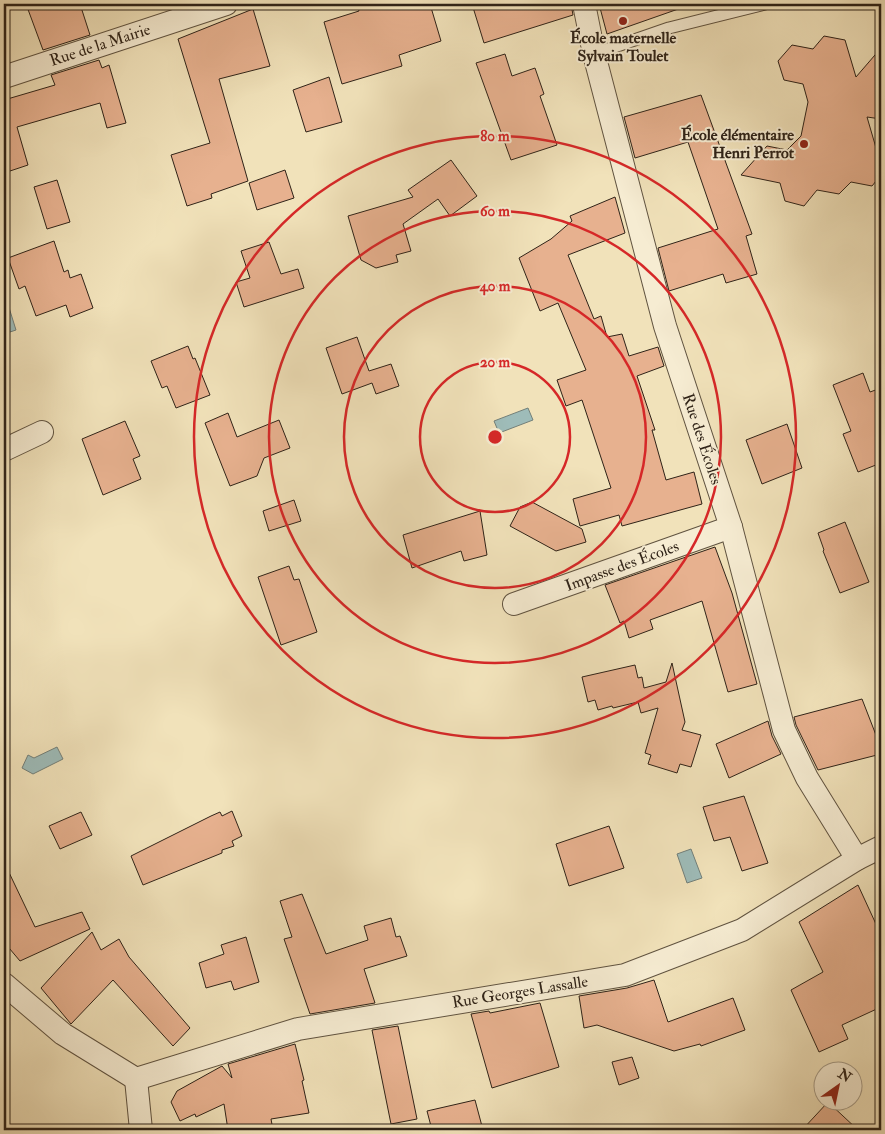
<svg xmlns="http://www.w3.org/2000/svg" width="885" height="1134" font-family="'IM FELL Double Pica',serif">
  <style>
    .water { fill: #9ebcb9; stroke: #727f79 }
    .building { fill: #e7b18f; stroke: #2f2318 }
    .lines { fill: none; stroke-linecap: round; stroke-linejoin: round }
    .lane-casing { stroke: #605340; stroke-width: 13 }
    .street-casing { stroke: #605340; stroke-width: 24 }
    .lane { stroke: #f6ecd2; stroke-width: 11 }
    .street { stroke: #f6ecd2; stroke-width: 22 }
    .ring { fill: none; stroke: #d62828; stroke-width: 2.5 }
    .poi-dot { fill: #8f2418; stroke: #f6ecd2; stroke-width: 2 }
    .labels { text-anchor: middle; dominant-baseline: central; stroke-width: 4; stroke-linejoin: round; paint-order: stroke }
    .poi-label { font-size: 16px; font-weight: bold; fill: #2f2318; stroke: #f6ecd2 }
    .street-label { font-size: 16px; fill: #2f2318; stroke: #f6ecd2 }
    .centre { fill: #d62828; stroke: #f6ecd2; stroke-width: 2.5 }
    .ring-label { font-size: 15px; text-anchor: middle; font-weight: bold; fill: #d62828; stroke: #f6ecd2; stroke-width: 4; stroke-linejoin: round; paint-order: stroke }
  </style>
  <rect width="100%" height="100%" fill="#f1e2ba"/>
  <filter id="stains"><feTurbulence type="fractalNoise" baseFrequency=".004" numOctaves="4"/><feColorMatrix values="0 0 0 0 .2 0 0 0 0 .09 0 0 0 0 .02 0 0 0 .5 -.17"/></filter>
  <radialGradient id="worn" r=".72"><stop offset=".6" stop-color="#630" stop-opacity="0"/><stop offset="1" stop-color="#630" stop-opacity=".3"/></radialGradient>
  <g class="water">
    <path d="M4 298H6L16 330 4 334Z"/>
    <path d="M528 408 533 420 499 433 494 421Z"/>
    <path d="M57 747 63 759 33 774 22 768 28 755 34 758Z"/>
    <path d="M691 849 702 878 687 883 677 854Z"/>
  </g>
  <g class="building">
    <path d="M26 4H80L90 35 43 50Z"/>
    <path d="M357 4H430L441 41 399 55 402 66 342 84 324 22 359 11Z"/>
    <path d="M472 4H571L573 15 484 43Z"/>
    <path d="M599 4H683L684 7 607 34Z"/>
    <path d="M253 9 270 66 219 79 248 181 211 194 212 198 187 206 171 155 210 143 178 39Z"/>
    <path d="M824 36 845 40 856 77 881 48V119L867 117 881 165V175L872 186 851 182 839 194 817 190 804 206 785 201 780 183 741 175 767 146 787 150 801 136 808 102 803 84 784 80 778 61 792 45 813 49Z"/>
    <path d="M505 54 512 76 535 68 544 94 540 96 557 145 511 160 476 63Z"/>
    <path d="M99 60 102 68 109 65 126 123 107 128 100 103 17 127 28 165 4 173V100L55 85 51 75Z"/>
    <path d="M329 77 342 122 306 132 293 90Z"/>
    <path d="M701 95 752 234 746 236 757 274 726 283 723 274 669 291 658 248 718 229 688 142 635 158 624 117Z"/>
    <path d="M451 160 477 196 450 216 438 199 403 224 411 251 396 255 398 262 376 268 361 260 348 216 413 197 408 190Z"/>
    <path d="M285 170 294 198 257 210 249 183Z"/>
    <path d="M57 180 70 222 47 229 34 187Z"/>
    <path d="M615 197 625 233 568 255 594 319 601 316 607 337 622 334 629 356 658 347 664 366 637 376 655 430H652L666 480 694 472 702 504 622 526 619 515 580 526 573 499 611 488 582 400 566 406 557 380 586 370 558 303 540 311 519 258 551 239 572 221 570 216Z"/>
    <path d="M54 241 64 272 68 270 70 278 81 274 93 308 70 317 66 305 36 316 25 286 19 289 8 258Z"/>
    <path d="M269 242 281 274 298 269 304 288 244 307 236 282 250 278 241 251Z"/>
    <path d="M357 337 369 371 391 364 399 386 376 394 372 383 342 394 326 348Z"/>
    <path d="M188 346 193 359 195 358 210 395 176 408 167 386 162 388 151 361Z"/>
    <path d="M863 373 870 392 881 388V463L858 472 843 434 851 431 833 385Z"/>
    <path d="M228 413 237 437 279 420 290 448 264 458 257 476 230 486 205 423Z"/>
    <path d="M125 421 140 456 133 459 141 479 103 495 82 439Z"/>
    <path d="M787 424 802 468 762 484 746 440Z"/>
    <path d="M294 500 301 521 269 531 263 511Z"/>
    <path d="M532 502 582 529 586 542 556 551 510 526 520 507Z"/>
    <path d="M480 511 487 555 464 561 461 551 412 568 403 535Z"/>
    <path d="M845 522 869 582 840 593 823 551 824 550 818 533Z"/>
    <path d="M715 547 732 593 757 684 728 692 702 601 650 620 653 629 629 638 624 621 620 623 605 585Z"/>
    <path d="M289 566 294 580 299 579 317 632 281 645 258 577Z"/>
    <path d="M672 663 685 722 682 730 701 735 691 767 680 764 677 773 648 764 651 755 645 753 658 708 641 713 638 702 613 708 612 706 598 710 595 700 588 702 582 677 635 665 638 678 642 677 644 688 666 682Z"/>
    <path d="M862 699 881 748V754L818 770 796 725 794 717Z"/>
    <path d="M768 721 772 736 781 754 729 778 716 744Z"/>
    <path d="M744 796 768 863 742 871 730 837 714 841 703 807Z"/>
    <path d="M232 811 242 836 232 841 234 846 222 850V853L143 885 131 856 211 816 220 812 222 816Z"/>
    <path d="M81 812 92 835 60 849 49 826Z"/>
    <path d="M609 826 624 868 569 886 556 844Z"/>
    <path d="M4 862 35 927 82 912 90 929 20 961 4 942Z"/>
    <path d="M858 885 881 935V1007L842 1025 848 1039 819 1052 791 990 823 972 799 922Z"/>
    <path d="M302 894 326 954 368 940 364 926 391 918 396 937 400 936 407 956 364 969 375 1003 310 1014 284 939 292 937 280 901Z"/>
    <path d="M92 932 101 950 119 939 129 957 190 1028 173 1046 113 980 71 1024 41 988Z"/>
    <path d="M246 937 259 982 234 990 231 981 206 988 199 963 224 954 221 945Z"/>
    <path d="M654 980 668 1022 733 998 745 1030 701 1046 700 1044 674 1051 597 1025 584 1028 579 996 627 988Z"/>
    <path d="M540 1003 559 1067 492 1088 471 1014 489 1011 490 1013Z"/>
    <path d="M398 1026 417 1119 391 1124 372 1030Z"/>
    <path d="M295 1044 304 1080 302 1081 309 1113 271 1119 273 1130H228L224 1104 196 1117 195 1114 180 1121 171 1102 177 1091 222 1066 232 1078 228 1064Z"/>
    <path d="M632 1057 639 1078 619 1085 612 1062Z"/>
    <path d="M475 1100 483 1130H432L427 1111Z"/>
    <path d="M828 1102 858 1130H802Z"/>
  </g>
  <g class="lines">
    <defs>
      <path id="lane" d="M594 54 669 28 765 4"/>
      <g id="street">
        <path d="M584 4 594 54 665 326 731 527 784 730 807 778 857 859"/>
        <path d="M4 77 226 4"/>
        <path d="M4 450 42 432"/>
        <path d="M514 604 731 527"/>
        <path d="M4 984 63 1034 136 1079"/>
        <path d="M136 1079 298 1029 625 975 742 930 857 859 881 847"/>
        <path d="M136 1079 141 1130"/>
      </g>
    </defs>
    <use href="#lane" class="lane-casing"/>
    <use href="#street" class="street-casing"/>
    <use href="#lane" class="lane"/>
    <use href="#street" class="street"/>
  </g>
  <g class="ring">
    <circle cx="495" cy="437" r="75"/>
    <circle cx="495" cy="437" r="151"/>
    <circle cx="495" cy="437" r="226"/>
    <circle cx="495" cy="437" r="301"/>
  </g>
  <g class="poi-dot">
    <circle cx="623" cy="21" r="5"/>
    <circle cx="804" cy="144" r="5"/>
  </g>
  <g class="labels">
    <g class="poi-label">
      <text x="623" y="38">École maternelle<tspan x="623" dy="18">Sylvain Toulet</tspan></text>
      <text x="794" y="135" text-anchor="end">École élémentaire<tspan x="794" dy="18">Henri Perrot</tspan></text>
    </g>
    <g class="street-label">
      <text transform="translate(100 45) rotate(-18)">Rue de la Mairie</text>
      <text transform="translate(702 439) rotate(72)">Rue des Écoles</text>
      <text transform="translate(622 566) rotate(-20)">Impasse des Écoles</text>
      <text transform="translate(520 992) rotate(-9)">Rue Georges Lassalle</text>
    </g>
  </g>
  <circle cx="495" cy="437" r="8" class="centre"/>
  <g class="ring-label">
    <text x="495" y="141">80 m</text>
    <text x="495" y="216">60 m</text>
    <text x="495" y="291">40 m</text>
    <text x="495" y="367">20 m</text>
  </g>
  <rect width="885" height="1134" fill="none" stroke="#f1e2ba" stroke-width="20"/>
  <rect x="5" y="5" width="875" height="1124" fill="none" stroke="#2f2318" stroke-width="2.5"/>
  <rect x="10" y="10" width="865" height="1114" fill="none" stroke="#2f2318"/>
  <g transform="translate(838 1086) rotate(33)"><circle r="24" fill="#f6ecd2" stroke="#a69c88"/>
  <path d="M0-4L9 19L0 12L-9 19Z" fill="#8f2418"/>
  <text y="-8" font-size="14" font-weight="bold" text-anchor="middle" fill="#2f2318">N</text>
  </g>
  <rect width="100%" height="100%" filter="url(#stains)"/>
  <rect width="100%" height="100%" fill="url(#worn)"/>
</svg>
